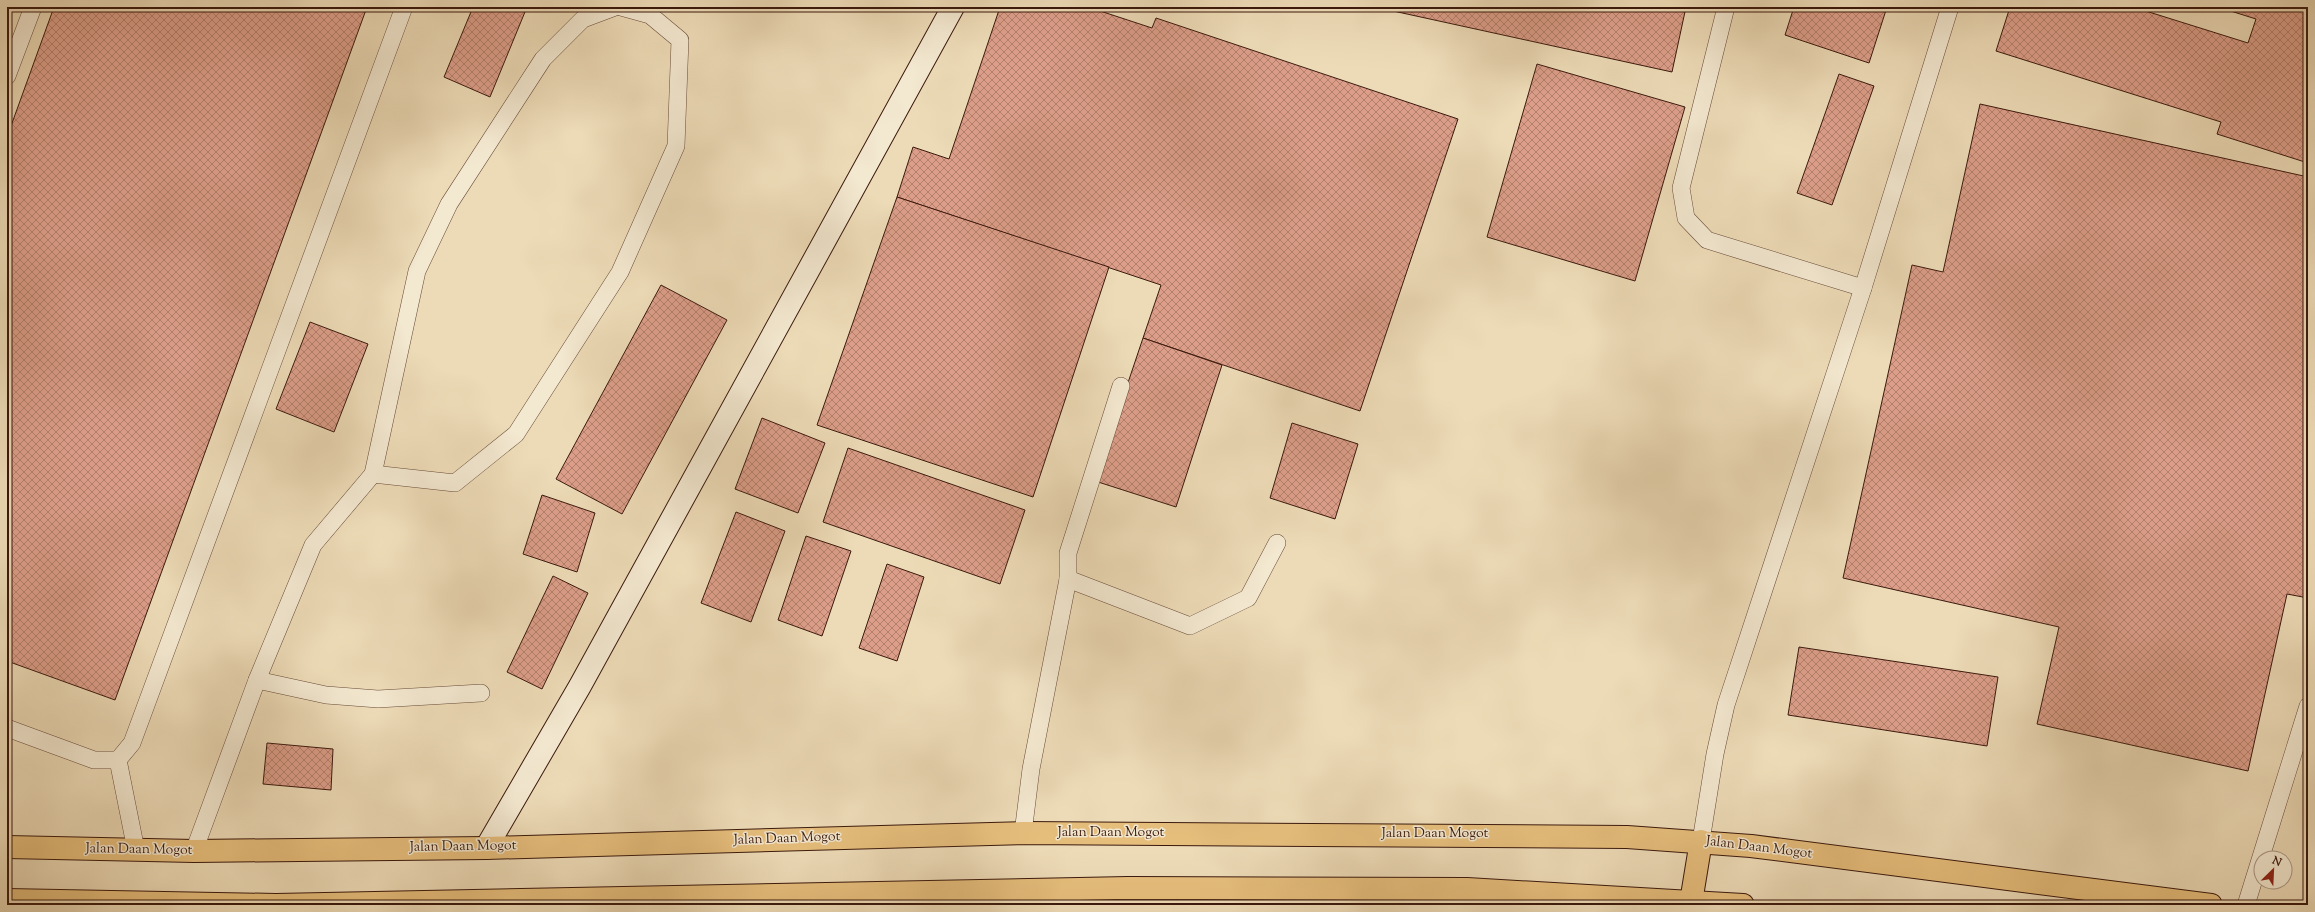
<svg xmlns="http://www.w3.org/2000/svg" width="2315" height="912" font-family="'Sorts Mill Goudy',serif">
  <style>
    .building { fill: url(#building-cross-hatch); stroke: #3b190d }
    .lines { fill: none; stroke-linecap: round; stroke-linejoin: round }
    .lane-casing { stroke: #684a38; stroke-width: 18 }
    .secondary-casing { stroke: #3b190d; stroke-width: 24 }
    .highway-casing { stroke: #3b190d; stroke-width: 24 }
    .lane { stroke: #f3e8d0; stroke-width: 17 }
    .secondary { stroke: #f3e8d0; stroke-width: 22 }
    .highway { stroke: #e6be7c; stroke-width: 22 }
    .labels { text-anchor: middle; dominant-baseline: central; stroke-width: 3; stroke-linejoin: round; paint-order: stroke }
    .street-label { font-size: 14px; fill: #3b190d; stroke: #f3e8d0 }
  </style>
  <defs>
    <pattern id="building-cross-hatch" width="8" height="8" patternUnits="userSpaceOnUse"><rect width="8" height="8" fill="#dc9e89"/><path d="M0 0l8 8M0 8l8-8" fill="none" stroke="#b4806e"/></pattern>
  </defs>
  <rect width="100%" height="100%" fill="#eddbb7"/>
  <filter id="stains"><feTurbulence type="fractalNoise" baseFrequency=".005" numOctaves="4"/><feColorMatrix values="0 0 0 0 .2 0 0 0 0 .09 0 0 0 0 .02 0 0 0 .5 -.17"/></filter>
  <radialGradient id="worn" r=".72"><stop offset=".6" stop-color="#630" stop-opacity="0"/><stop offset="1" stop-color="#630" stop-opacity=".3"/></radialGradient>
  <g class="building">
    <path d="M54 7H367L115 700 7 661V137Z"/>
    <path d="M473 7H527L490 97 444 77Z"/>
    <path d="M1000 7H1088L1152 28 1156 18 1458 119 1360 411 1143 338 1161 285 897 197 913 147 949 159Z"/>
    <path d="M1375 7H1686L1672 72Z"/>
    <path d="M1794 7H1887L1869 63 1785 35Z"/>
    <path d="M2010 7H2133L2248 43 2256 19 2218 7H2308V163L2217 134 2221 122 1996 51Z"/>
    <path d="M1537 64 1685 107 1635 281 1487 237Z"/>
    <path d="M1839 74 1874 86 1832 205 1797 193Z"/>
    <path d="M1980 104 2308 177V598L2287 594 2248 771 2037 724 2059 627 1843 578 1912 265 1943 272Z"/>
    <path d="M897 197 1109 267 1033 497 817 425Z"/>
    <path d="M661 285 727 320 622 514 556 479Z"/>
    <path d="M310 322 368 344 334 432 276 409Z"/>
    <path d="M1143 338 1222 365 1176 507 1095 481Z"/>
    <path d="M762 418 825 443 798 513 735 489Z"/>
    <path d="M1292 423 1358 444 1335 519 1270 498Z"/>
    <path d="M848 448 1025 510 1000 584 823 522Z"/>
    <path d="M542 495 595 513 577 572 523 554Z"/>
    <path d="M736 512 785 531 751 622 701 603Z"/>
    <path d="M806 536 851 551 822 636 778 620Z"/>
    <path d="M887 564 924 577 897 661 859 648Z"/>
    <path d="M553 576 588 593 542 689 507 672Z"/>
    <path d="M1799 647 1998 677 1987 746 1788 715Z"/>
    <path d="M267 743 333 749 331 790 263 784Z"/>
  </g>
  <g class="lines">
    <defs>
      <g id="lane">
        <path d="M1726 7 1681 188 1686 218 1707 240 1863 288"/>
        <path d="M7 76 33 7"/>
        <path d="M373 474 455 483 516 434 620 272 676 146 680 40 650 15 621 7"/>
        <path d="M1068 579 1190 626 1248 598 1277 543"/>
        <path d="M257 680 326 695 378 699 481 693"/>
        <path d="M7 728 94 760H118"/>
        <path d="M118 760 132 743 404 7"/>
        <path d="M118 760 136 850"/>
        <path d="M1023 833 1031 769 1068 579V553L1121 386"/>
        <path d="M1701 841 1715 754 1726 705 1863 288 1950 7"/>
        <path d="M194 851 257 680 313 545 373 474 417 271 449 204 543 59 583 19 615 7"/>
        <path d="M2246 905 2308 706"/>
      </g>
      <path id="secondary" d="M486 848 580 686 953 7"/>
      <g id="highway">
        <path d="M7 847 194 851 486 848 1023 833 1627 837 1751 846 2211 905"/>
        <path d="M7 900 276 905 1128 888 1467 889 1743 905"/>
        <path d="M1691 902 1701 841"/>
      </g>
    </defs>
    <use href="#lane" class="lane-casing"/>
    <use href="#secondary" class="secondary-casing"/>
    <use href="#highway" class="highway-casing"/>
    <use href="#lane" class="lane"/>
    <use href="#secondary" class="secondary"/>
    <use href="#highway" class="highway"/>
  </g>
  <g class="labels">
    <g class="street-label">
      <text x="1111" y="833">Jalan Daan Mogot</text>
      <text x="1435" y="834">Jalan Daan Mogot</text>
      <text transform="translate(787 839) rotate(-2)">Jalan Daan Mogot</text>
      <text transform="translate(463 847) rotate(-1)">Jalan Daan Mogot</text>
      <text transform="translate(1759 848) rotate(7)">Jalan Daan Mogot</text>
      <text transform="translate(139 850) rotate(1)">Jalan Daan Mogot</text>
    </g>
  </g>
  <rect width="2315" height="912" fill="none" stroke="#eddbb7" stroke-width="24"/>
  <rect x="8" y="8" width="2299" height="896" fill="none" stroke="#3b190d" stroke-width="2"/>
  <rect x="12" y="12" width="2291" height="888" fill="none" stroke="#3b190d"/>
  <g transform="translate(2273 870) rotate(24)"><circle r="19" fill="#f3e8d0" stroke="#a99582"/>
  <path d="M0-3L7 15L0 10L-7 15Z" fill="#8f2418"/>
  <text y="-6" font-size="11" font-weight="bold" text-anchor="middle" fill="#3b190d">N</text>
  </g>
  <rect width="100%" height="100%" filter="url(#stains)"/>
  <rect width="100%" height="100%" fill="url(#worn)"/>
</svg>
